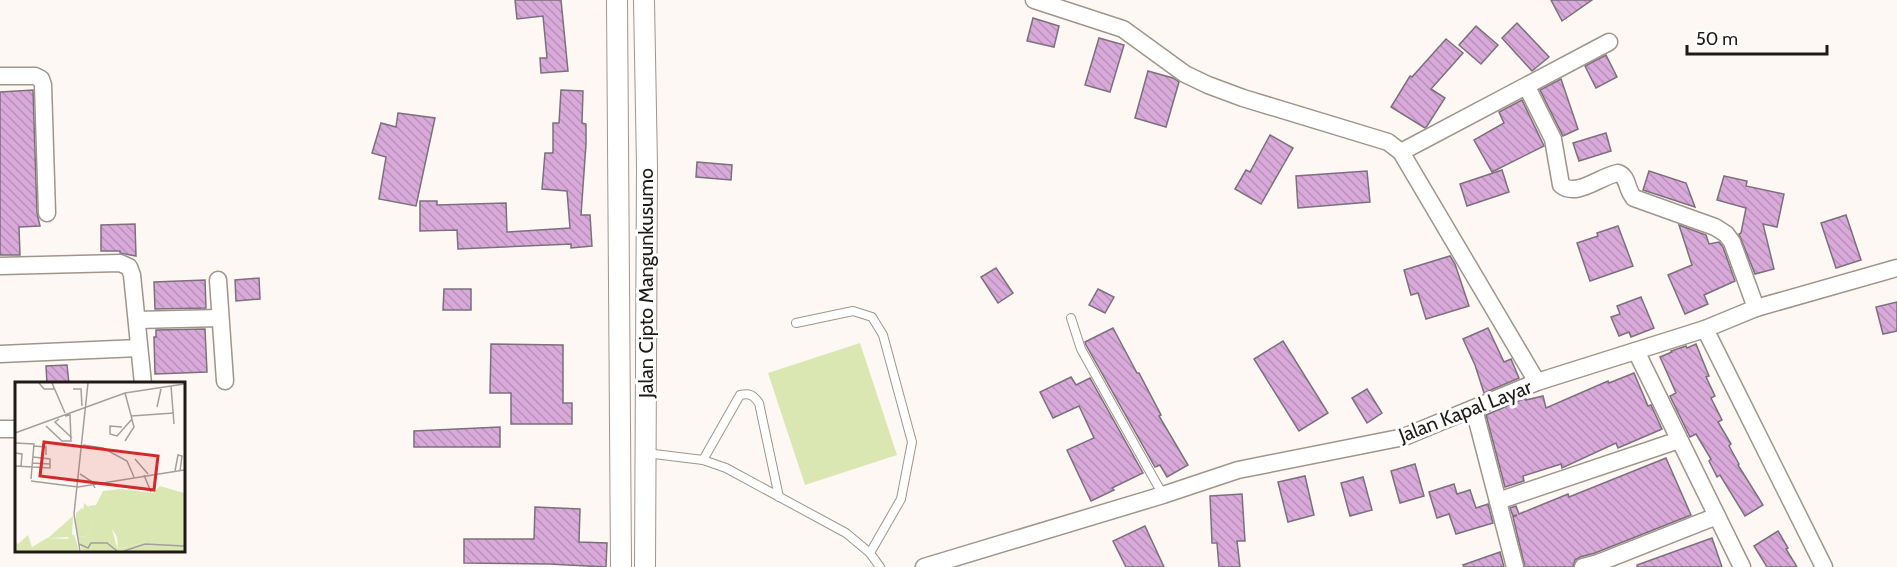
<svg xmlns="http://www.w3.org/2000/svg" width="1897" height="567" font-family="Cabin,sans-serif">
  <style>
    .pitch { fill: #dbe7b3 }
    .building { fill: url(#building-back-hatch); stroke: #7b707b; stroke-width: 1.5 }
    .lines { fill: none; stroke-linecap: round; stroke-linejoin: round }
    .service-casing { stroke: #a0958a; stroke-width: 10 }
    .minor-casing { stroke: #a0958a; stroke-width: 19 }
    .tertiary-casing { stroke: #a0958a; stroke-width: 22 }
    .service { stroke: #fff; stroke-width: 8 }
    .minor { stroke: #fff; stroke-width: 16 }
    .tertiary { stroke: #fff; stroke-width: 20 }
    .labels { text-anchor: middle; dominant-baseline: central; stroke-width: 6; stroke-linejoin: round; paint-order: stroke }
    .street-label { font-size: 20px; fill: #1f1a16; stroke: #fff }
    .inset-road { fill: none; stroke: #a49f9b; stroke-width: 1.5 }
    .view { fill: #d62828; fill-opacity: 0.15; stroke: #d62828; stroke-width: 3 }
    .inset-edge { fill: none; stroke: #1f1a16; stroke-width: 3 }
  </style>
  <defs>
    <pattern id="building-back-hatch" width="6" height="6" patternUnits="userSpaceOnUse" patternTransform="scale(1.5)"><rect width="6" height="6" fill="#d9a9da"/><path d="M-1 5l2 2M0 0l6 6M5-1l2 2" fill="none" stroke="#ba91ba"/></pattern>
  </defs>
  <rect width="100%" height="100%" fill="#fdf8f4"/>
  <path class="pitch" d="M860 343 897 455 805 485 768 373Z"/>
  <g class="building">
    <path d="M515 0H561L568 71 541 73 540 58H547L543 16 517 19Z"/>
    <path d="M1551 0H1592L1562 21Z"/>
    <path d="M1033 18 1059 26 1054 47 1027 41Z"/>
    <path d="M1517 23 1549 57 1532 71 1502 38Z"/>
    <path d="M1476 26 1498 45 1481 64 1459 45Z"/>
    <path d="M1099 38 1124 45 1110 92 1085 85Z"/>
    <path d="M1446 39 1463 53 1431 89 1445 98 1427 126 1425 128 1391 107 1410 76 1412 77Z"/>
    <path d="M1606 55 1617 77 1596 88 1585 66Z"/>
    <path d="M1148 71 1173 78 1179 82 1166 127 1135 118Z"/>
    <path d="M1561 79 1578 129 1563 136 1540 90Z"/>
    <path d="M33 90 37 213 40 226 19 227 20 255H0V92Z"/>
    <path d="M561 90 583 91 582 123 586 124V144L581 215H590L592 246 571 248V244L458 249 457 230 420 231V201H437V205L506 203 507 232 570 228 567 191 542 189 545 153H553V123H559Z"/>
    <path d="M1522 100 1544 146 1492 172 1474 140 1504 123 1499 112Z"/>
    <path d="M398 113 435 118 416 206 379 199 386 157 372 153 381 123 396 127Z"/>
    <path d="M1606 133 1611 151 1579 161 1573 143Z"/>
    <path d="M1270 135 1293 148 1261 204 1235 189 1246 170 1250 172Z"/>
    <path d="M697 162 732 165 731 180 696 177Z"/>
    <path d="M1502 170 1509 192 1467 206 1460 184Z"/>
    <path d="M1367 171 1370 202 1298 208 1296 176Z"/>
    <path d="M1649 171 1686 183 1695 207 1643 190Z"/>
    <path d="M1724 176 1747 181 1746 186 1784 194 1777 227 1763 224 1774 269 1755 274 1739 234 1741 233 1746 208 1717 200Z"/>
    <path d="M1846 215 1861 260 1836 268 1821 223Z"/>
    <path d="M135 224 136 256 120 253V251H101V225Z"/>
    <path d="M1679 225 1706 235 1709 244 1719 242 1723 247 1735 281 1704 295 1708 304 1685 314 1668 275 1692 265Z"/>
    <path d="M1618 226 1633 266 1590 281 1577 243 1598 236 1597 233Z"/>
    <path d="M1450 256 1455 264 1469 306 1426 319 1418 293 1411 295 1404 270Z"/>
    <path d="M996 268 1013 293 998 303 981 277Z"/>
    <path d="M259 278 260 299 236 301 235 280Z"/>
    <path d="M205 280 206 308 155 309 154 282Z"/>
    <path d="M444 289H471V310H443Z"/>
    <path d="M1098 289 1114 297 1105 313 1089 305Z"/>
    <path d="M1641 297 1654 328 1631 337 1629 332 1619 336 1611 317 1620 314 1617 306Z"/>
    <path d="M1897 302V331L1883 334 1876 307Z"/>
    <path d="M1113 328 1137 373H1139L1161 415 1159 416 1188 465 1167 477 1160 465 1155 467 1086 345 1085 342Z"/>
    <path d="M1488 328 1504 362 1511 359 1519 378 1484 393 1475 365 1463 339Z"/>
    <path d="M205 329 207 372 155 374 154 337H156V330Z"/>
    <path d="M1283 341 1328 413 1299 431 1254 359Z"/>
    <path d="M491 344 563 345V403H572V424H511V393H490Z"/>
    <path d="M1696 344 1709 376 1706 377 1715 396 1711 398 1722 420 1718 422 1731 444 1729 446 1739 464 1738 465 1763 505 1745 516 1720 475 1717 477 1709 461 1711 459 1696 434 1690 437 1670 396 1676 393 1660 357 1672 352 1671 351 1686 346 1687 348Z"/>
    <path d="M67 365 69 384H47L46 366Z"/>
    <path d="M1634 373 1648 406 1651 405 1662 429 1618 448 1616 443 1562 468 1561 464 1523 476 1524 481 1505 487 1486 415 1526 398V400L1543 396 1546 408 1608 381 1609 383Z"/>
    <path d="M1071 377 1076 385 1090 378 1143 473 1112 488 1114 490 1091 501 1067 450 1094 438 1079 406 1053 418 1040 392Z"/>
    <path d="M1367 389 1382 413 1367 423 1352 398Z"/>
    <path d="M500 427V447H414V431Z"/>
    <path d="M1666 458 1691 515 1595 553 1580 557 1575 560 1573 567H1525L1513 517 1517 515 1513 516 1510 508 1516 506 1519 514 1568 494 1569 497Z"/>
    <path d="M1415 464 1424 496 1400 503 1391 471Z"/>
    <path d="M1305 476 1314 515 1288 522 1278 482Z"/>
    <path d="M1363 477 1372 510 1350 516 1341 483Z"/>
    <path d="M1454 484 1457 494 1470 490 1476 508 1488 504 1493 523 1456 534 1449 514 1437 518 1429 492Z"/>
    <path d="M1242 494 1245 541H1237L1240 567H1219L1217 543H1212L1210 496Z"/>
    <path d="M535 507 580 509 579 542 607 543 606 567 549 564 464 563V539H534Z"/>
    <path d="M1145 526 1164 567H1126L1113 541Z"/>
    <path d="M1778 531 1788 548 1786 549 1797 567H1767L1754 546Z"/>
    <path d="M1712 538 1722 567H1637V565Z"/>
    <path d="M1500 552 1504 567H1464L1463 565Z"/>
  </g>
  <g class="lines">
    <defs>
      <g id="service">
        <path d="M1071 318 1081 349 1163 495"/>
        <path d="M796 323 853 311 872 317 883 335 912 442 901 499 870 553"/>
        <path d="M646 453 703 460 726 468 846 533 870 553 880 567"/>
        <path d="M703 460 740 395C750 393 753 395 759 403L779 497"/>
      </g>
      <g id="minor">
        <path d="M1034 0 1123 29 1185 74 1208 85 1243 98 1388 142 1401 152 1537 382"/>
        <path d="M0 76H35L41 79 43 85 47 213"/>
        <path d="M1527 87 1553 139 1561 185C1577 198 1600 176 1618 173 1629 177 1626 190 1634 198L1715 227 1726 234 1732 242 1756 308"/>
        <path d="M1401 152 1609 42"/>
        <path d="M0 266 120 263 129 267 132 275 143 384"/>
        <path d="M218 280 225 381"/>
        <path d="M137 320 220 318"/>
        <path d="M1705 329 1824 567"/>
        <path d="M1636 351 1742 567"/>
        <path d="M0 354 139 348"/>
        <path d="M1474 409 1515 567"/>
        <path d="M0 429H16"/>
        <path d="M1498 501 1679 440"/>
        <path d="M924 567 1163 495 1238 470 1404 437 1537 382 1705 329 1756 308 1897 268"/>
        <path d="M1583 567 1598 563 1717 516"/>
      </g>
      <g id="tertiary">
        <path d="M617 0 621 567"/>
        <path d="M644 0 647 166 645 567"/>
      </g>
    </defs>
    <use href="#service" class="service-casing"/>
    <use href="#minor" class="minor-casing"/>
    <use href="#tertiary" class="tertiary-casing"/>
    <use href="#service" class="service"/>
    <use href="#minor" class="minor"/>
    <use href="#tertiary" class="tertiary"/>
  </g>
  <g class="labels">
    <g class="street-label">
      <text transform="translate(646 283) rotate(-90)">Jalan Cipto Mangunkusumo</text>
      <text transform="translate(1465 411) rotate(-21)">Jalan Kapal Layar</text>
    </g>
  </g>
  <g transform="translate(15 382)">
    <rect width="170" height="170" fill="#fdf8f4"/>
    <path d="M67 126 79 142 70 155 63 154 61 141V131ZM58 134 57 155 33 156ZM92 160 101 162 103 167 131 160 160 161 169 163V169H75L77 162Z" fill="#dbe7b3"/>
    <path d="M69 121 97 147 101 162H77L75 169H67L63 154 70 155 79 142 68 129ZM59 152 64 169H0V159L3 162 13 153 17 165 32 156 52 157Z" fill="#dbe7b3"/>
    <path d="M145 104 169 111V163L131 160 103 167 102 155 97 147 84 143V136L73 124 81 123 88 109 105 107 138 111Z" fill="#dbe7b3"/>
    <path class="inset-road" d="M24 1 29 7H40M37 1 50 31M156 4 159 42M58 7H66L67 24M142 25 146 7M116 34 159 31M44 37 40 40 57 56M31 44 47 59H56L55 33 50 34M107 45 95 44V52L102 54 117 37 110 11M0 51 110 11 169 2M110 59 119 45 117 38M0 61 19 62 16 97M68 63 88 66 112 79 119 95M19 64 31 65V73M0 71 7 72 6 84M120 77 133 92M17 81 35 82M0 84 35 86V77L18 75M160 89 163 73 167 74 165 89M65 92 76 99 80 106M129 93 136 110M16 99 63 105 169 88M64 162 73 166 76 161H92L102 169M65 169 59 132 73 1M109 169 130 162 169 164"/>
    <path class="view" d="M29 60 143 74 139 108 25 94Z"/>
    <rect width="170" height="170" class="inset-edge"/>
  </g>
  <path d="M1687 45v9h140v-9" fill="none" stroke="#1f1a16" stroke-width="3"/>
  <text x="1696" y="45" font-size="18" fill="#1f1a16" stroke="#ffffff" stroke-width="4.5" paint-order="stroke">50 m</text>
</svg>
